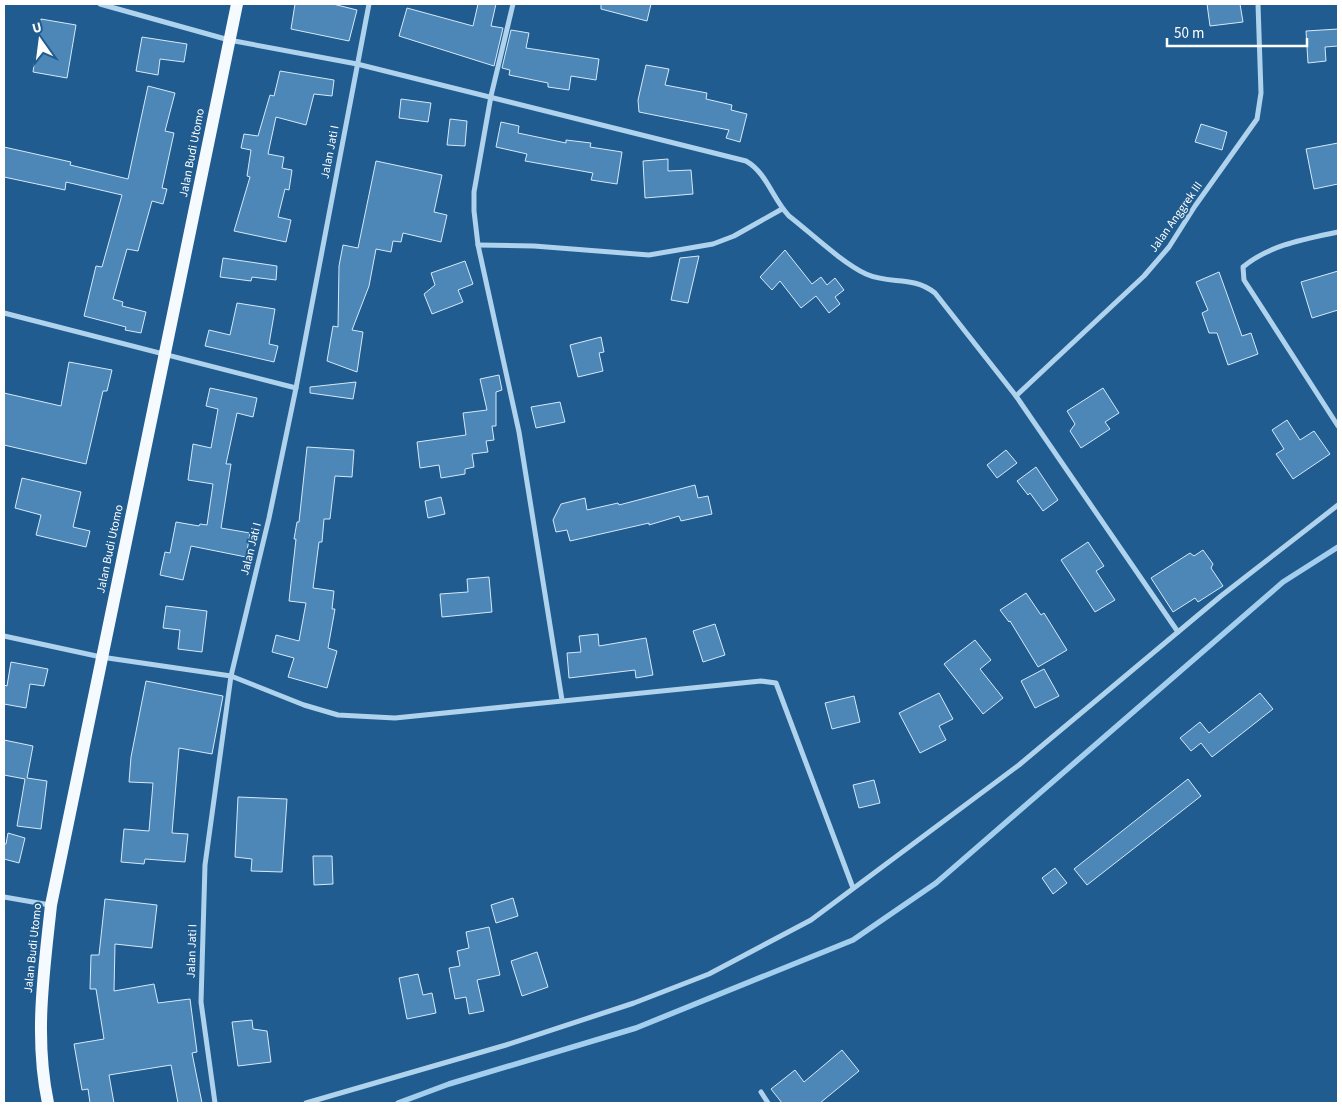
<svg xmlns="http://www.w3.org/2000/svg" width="1342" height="1107" font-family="'Source Sans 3',sans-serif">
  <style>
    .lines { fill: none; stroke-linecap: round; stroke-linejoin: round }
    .stream { stroke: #a3ceee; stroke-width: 5.5 }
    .building { fill: #4c87b8; stroke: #d5e9f9 }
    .street { stroke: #afd2ed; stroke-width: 5 }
    .primary { stroke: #f5faff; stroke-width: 12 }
    .labels { text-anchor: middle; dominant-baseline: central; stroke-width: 4; stroke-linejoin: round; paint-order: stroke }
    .street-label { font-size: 12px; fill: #fff; stroke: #205c8f }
  </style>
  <rect width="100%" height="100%" fill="#205c8f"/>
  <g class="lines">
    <path class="stream" d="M398 1103 449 1084 636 1028 853 940 936 883 1283 582 1338 547"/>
  </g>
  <g class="building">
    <path d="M295 4H333L357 10 349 41 291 29Z"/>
    <path d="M478 4H496L491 26 503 28 494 66 399 36 407 8 473 26Z"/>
    <path d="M601 4H651L647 21 601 9Z"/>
    <path d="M1207 4H1240L1243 22 1210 26Z"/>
    <path d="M41 19 76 25 67 78 33 72Z"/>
    <path d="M1338 29V46L1325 47 1326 61 1308 63 1306 31Z"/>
    <path d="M511 30 529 33 526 48 599 59 596 80 571 76 569 90 548 87V83L509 75 510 70 502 68Z"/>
    <path d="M142 37 187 44 184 62 160 59 158 75 136 71Z"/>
    <path d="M646 65 669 69 665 85 707 93 706 99 732 105 731 110 747 114 740 142 726 138 729 130 639 112 638 100Z"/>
    <path d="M280 71 334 80 332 96 314 94 306 125 276 117 268 154 284 157 282 168 292 170 289 190 285 189 278 217 291 220 286 242 234 231 250 177 247 176 251 150 241 148 244 134 258 136 270 95 274 96Z"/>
    <path d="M148 86 175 93 165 131 174 133 162 188 167 189 163 204 152 201 138 251 127 249 113 299 123 302 122 306 146 312 141 333 125 330 126 327 84 316 96 266 102 267 122 195 66 182 65 190 4 177V147L71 162 70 165 128 179Z"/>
    <path d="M401 99 431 103 428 122 399 118Z"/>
    <path d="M450 119 467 121 465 146 447 145Z"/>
    <path d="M501 122 519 126 518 133 566 143V140L591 143 590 147 622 152 617 184 591 180 593 173 525 161 527 154 496 147Z"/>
    <path d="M1201 124 1227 132 1222 150 1195 142Z"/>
    <path d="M1338 143V184L1314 189 1306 149Z"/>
    <path d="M668 159V171L691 170 693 194 645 198 643 161Z"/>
    <path d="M376 161 442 175 434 212 447 215 441 242 403 233 401 242 393 241 391 252 376 249 369 286 352 330 363 332 357 372 327 361 333 326 338 327 339 266 343 245 358 248Z"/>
    <path d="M785 250 812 284 821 277 827 285 835 278 844 290 835 297 840 304 829 313 816 296 801 308 780 281 772 290 760 277Z"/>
    <path d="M699 256 688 303 671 300 680 258Z"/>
    <path d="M223 258 277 266 276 280 252 277 251 281 220 277Z"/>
    <path d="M465 261 473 284 458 290 463 302 432 314 424 294 435 285 431 273Z"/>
    <path d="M1338 271V310L1312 318 1301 282Z"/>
    <path d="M1219 272 1242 336 1251 333 1258 354 1228 365 1217 333H1209L1202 313 1208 310 1196 282Z"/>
    <path d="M237 303 275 309 269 344 278 346 274 362 205 346 209 330 230 335Z"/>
    <path d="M601 337 604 352 599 353 603 371 578 377 570 345Z"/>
    <path d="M69 362 112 370 107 391H103L86 464 4 445V393L61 406Z"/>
    <path d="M499 375 502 390 496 392V426H492L494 440 486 441 488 452 472 454 474 467 465 469V474L441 478 439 465 420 468 417 442 466 435 463 413 487 410 480 379Z"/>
    <path d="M356 382 353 399 310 393V387Z"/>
    <path d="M210 388 257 398 253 417 237 413 226 464H231L221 528 250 533 246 557 191 546 183 580 160 575 165 552 170 553 176 522 199 526 200 524 207 525 213 484 188 480 193 444 211 448 218 409 206 406Z"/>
    <path d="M1103 388 1119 413 1105 422 1110 429 1081 448 1070 431 1075 424 1067 411Z"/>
    <path d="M560 402 565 422 536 428 531 407Z"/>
    <path d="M1287 420 1300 440 1314 431 1330 454 1293 479 1276 454 1284 449 1272 430Z"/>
    <path d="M307 447 354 450 352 477 335 476 330 519H324L322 542H319L313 588 334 591 332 609H335L328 648 337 651 327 688 288 677 294 658 272 652 276 635 299 641 306 603 289 601 296 539H294L297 522H299Z"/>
    <path d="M1006 450 1017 463 997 478 987 465Z"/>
    <path d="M1036 467 1058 500 1043 511 1030 493 1028 495 1017 481Z"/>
    <path d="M22 478 81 492 73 527 90 531 86 547 36 535 41 515 15 508Z"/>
    <path d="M695 485 698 498 708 496 712 514 681 521 679 516 649 525V523L570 541 567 530 556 532 553 520 561 504 585 498 587 510 618 503 619 505Z"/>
    <path d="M441 497 445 514 428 518 425 501Z"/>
    <path d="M1088 542 1104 566 1096 571 1115 600 1095 612 1061 560Z"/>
    <path d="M1203 550 1213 564 1211 568 1223 586 1198 602 1195 598 1173 612 1151 578 1190 553 1194 556Z"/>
    <path d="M489 577 492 612 442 617 440 594 468 592 467 579Z"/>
    <path d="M1026 593 1041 615 1044 613 1067 650 1038 667 1010 621 1009 622 1000 610Z"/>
    <path d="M166 606 207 611 202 652 178 649 180 630 163 628Z"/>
    <path d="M715 624 725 655 703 662 693 631Z"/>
    <path d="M598 634 599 646 646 638 653 675 636 678 635 670 569 678 567 653 581 652 579 636Z"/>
    <path d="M975 640 991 660 980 669 1003 698 983 714 944 664Z"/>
    <path d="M11 662 48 669 44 686 30 684 26 708 4 704V685L7 686Z"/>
    <path d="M1044 669 1059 696 1035 708 1021 681Z"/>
    <path d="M146 681 223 696 212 754 179 748 172 833 188 834 185 862 145 859 144 864 121 862 124 829 149 831 153 783 129 782 131 757Z"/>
    <path d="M939 693 953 719 939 726 946 740 920 753 899 713Z"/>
    <path d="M1260 693 1273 709 1212 757 1201 743 1191 751 1180 738 1200 722 1209 733Z"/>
    <path d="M854 696 860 722 832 729 825 703Z"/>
    <path d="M4 740 33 746 27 778 47 781 41 829 17 826 25 779 4 775Z"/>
    <path d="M1188 779 1201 796 1087 885 1074 869Z"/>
    <path d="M874 780 880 803 859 808 853 785Z"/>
    <path d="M238 797 287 799 282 872 251 871 252 859 235 857Z"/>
    <path d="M8 833 25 838 19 863 4 859V844H6Z"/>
    <path d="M313 856H332L333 884 314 885Z"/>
    <path d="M1055 868 1067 883 1053 894 1042 878Z"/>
    <path d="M513 898 518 916 496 923 491 905Z"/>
    <path d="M105 899 157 905 152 948 115 944 114 991 154 984 158 1003 190 999 197 1052 192 1053 202 1103H178L171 1065 109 1075 114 1103H90L88 1089 82 1090 74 1044 104 1039 96 989H90L91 955H99Z"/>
    <path d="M489 927 500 975 477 980 484 1011 469 1014 466 997 455 999 449 968 460 966 457 951 469 948 466 932Z"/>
    <path d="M537 952 548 987 522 996 511 961Z"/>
    <path d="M418 974 423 995 432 993 436 1013 407 1019 399 978Z"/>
    <path d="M252 1020 253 1029 267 1031 271 1062 238 1066 232 1022Z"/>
    <path d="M842 1050 859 1071 820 1103H782L771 1089 795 1070 804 1082Z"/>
  </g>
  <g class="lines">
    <g class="street">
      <path d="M100 4 229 40 357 64 746 161C767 173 772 198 789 216 811 233 841 262 866 274 890 285 912 275 935 293L1016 396 1178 632"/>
      <path d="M513 4 491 96 474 192V211L478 245 519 432 562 700"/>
      <path d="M1338 232C1305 239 1269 245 1243 267L1244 280 1338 426"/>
      <path d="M478 245 534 246 649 255 713 244 734 236 782 209"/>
      <path d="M4 313 296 388"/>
      <path d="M1016 396 1144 276 1169 247 1195 206 1257 119 1261 93 1258 4"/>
      <path d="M4 636 101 657 231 676 304 705 338 715 395 718 761 681 776 683 853 888"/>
      <path d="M4 897 50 905"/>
      <path d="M761 1092 768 1103"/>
      <path d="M215 1103 201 1002 205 865 231 676 269 518 296 388 369 4"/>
      <path d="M306 1103 506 1045 634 1003 709 974 811 920 1019 765 1221 596 1338 505"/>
    </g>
    <path class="primary" d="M48 1103C34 1037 44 971 51 905L237 4"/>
  </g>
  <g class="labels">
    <g class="street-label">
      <text transform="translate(330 152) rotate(-79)">Jalan Jati I</text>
      <text transform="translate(192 153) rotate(-79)">Jalan Budi Utomo</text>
      <text transform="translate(1176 217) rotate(-55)">Jalan Anggrek III</text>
      <text transform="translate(110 549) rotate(-78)">Jalan Budi Utomo</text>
      <text transform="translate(251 549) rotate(-76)">Jalan Jati I</text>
      <text transform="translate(33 948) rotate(-84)">Jalan Budi Utomo</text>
      <text transform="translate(192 951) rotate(-88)">Jalan Jati I</text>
    </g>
  </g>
  <rect width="1342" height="1107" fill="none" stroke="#ffffff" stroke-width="10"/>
  <g transform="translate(40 40) rotate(346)" stroke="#205c8f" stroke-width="4" paint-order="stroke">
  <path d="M0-4L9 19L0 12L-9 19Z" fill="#ffffff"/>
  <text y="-8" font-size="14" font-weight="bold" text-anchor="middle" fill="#ffffff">U</text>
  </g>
  <path d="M1167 38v8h140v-8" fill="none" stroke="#ffffff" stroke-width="2.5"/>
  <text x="1174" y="38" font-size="15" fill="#ffffff" stroke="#205c8f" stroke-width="4" paint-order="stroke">50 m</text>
</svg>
